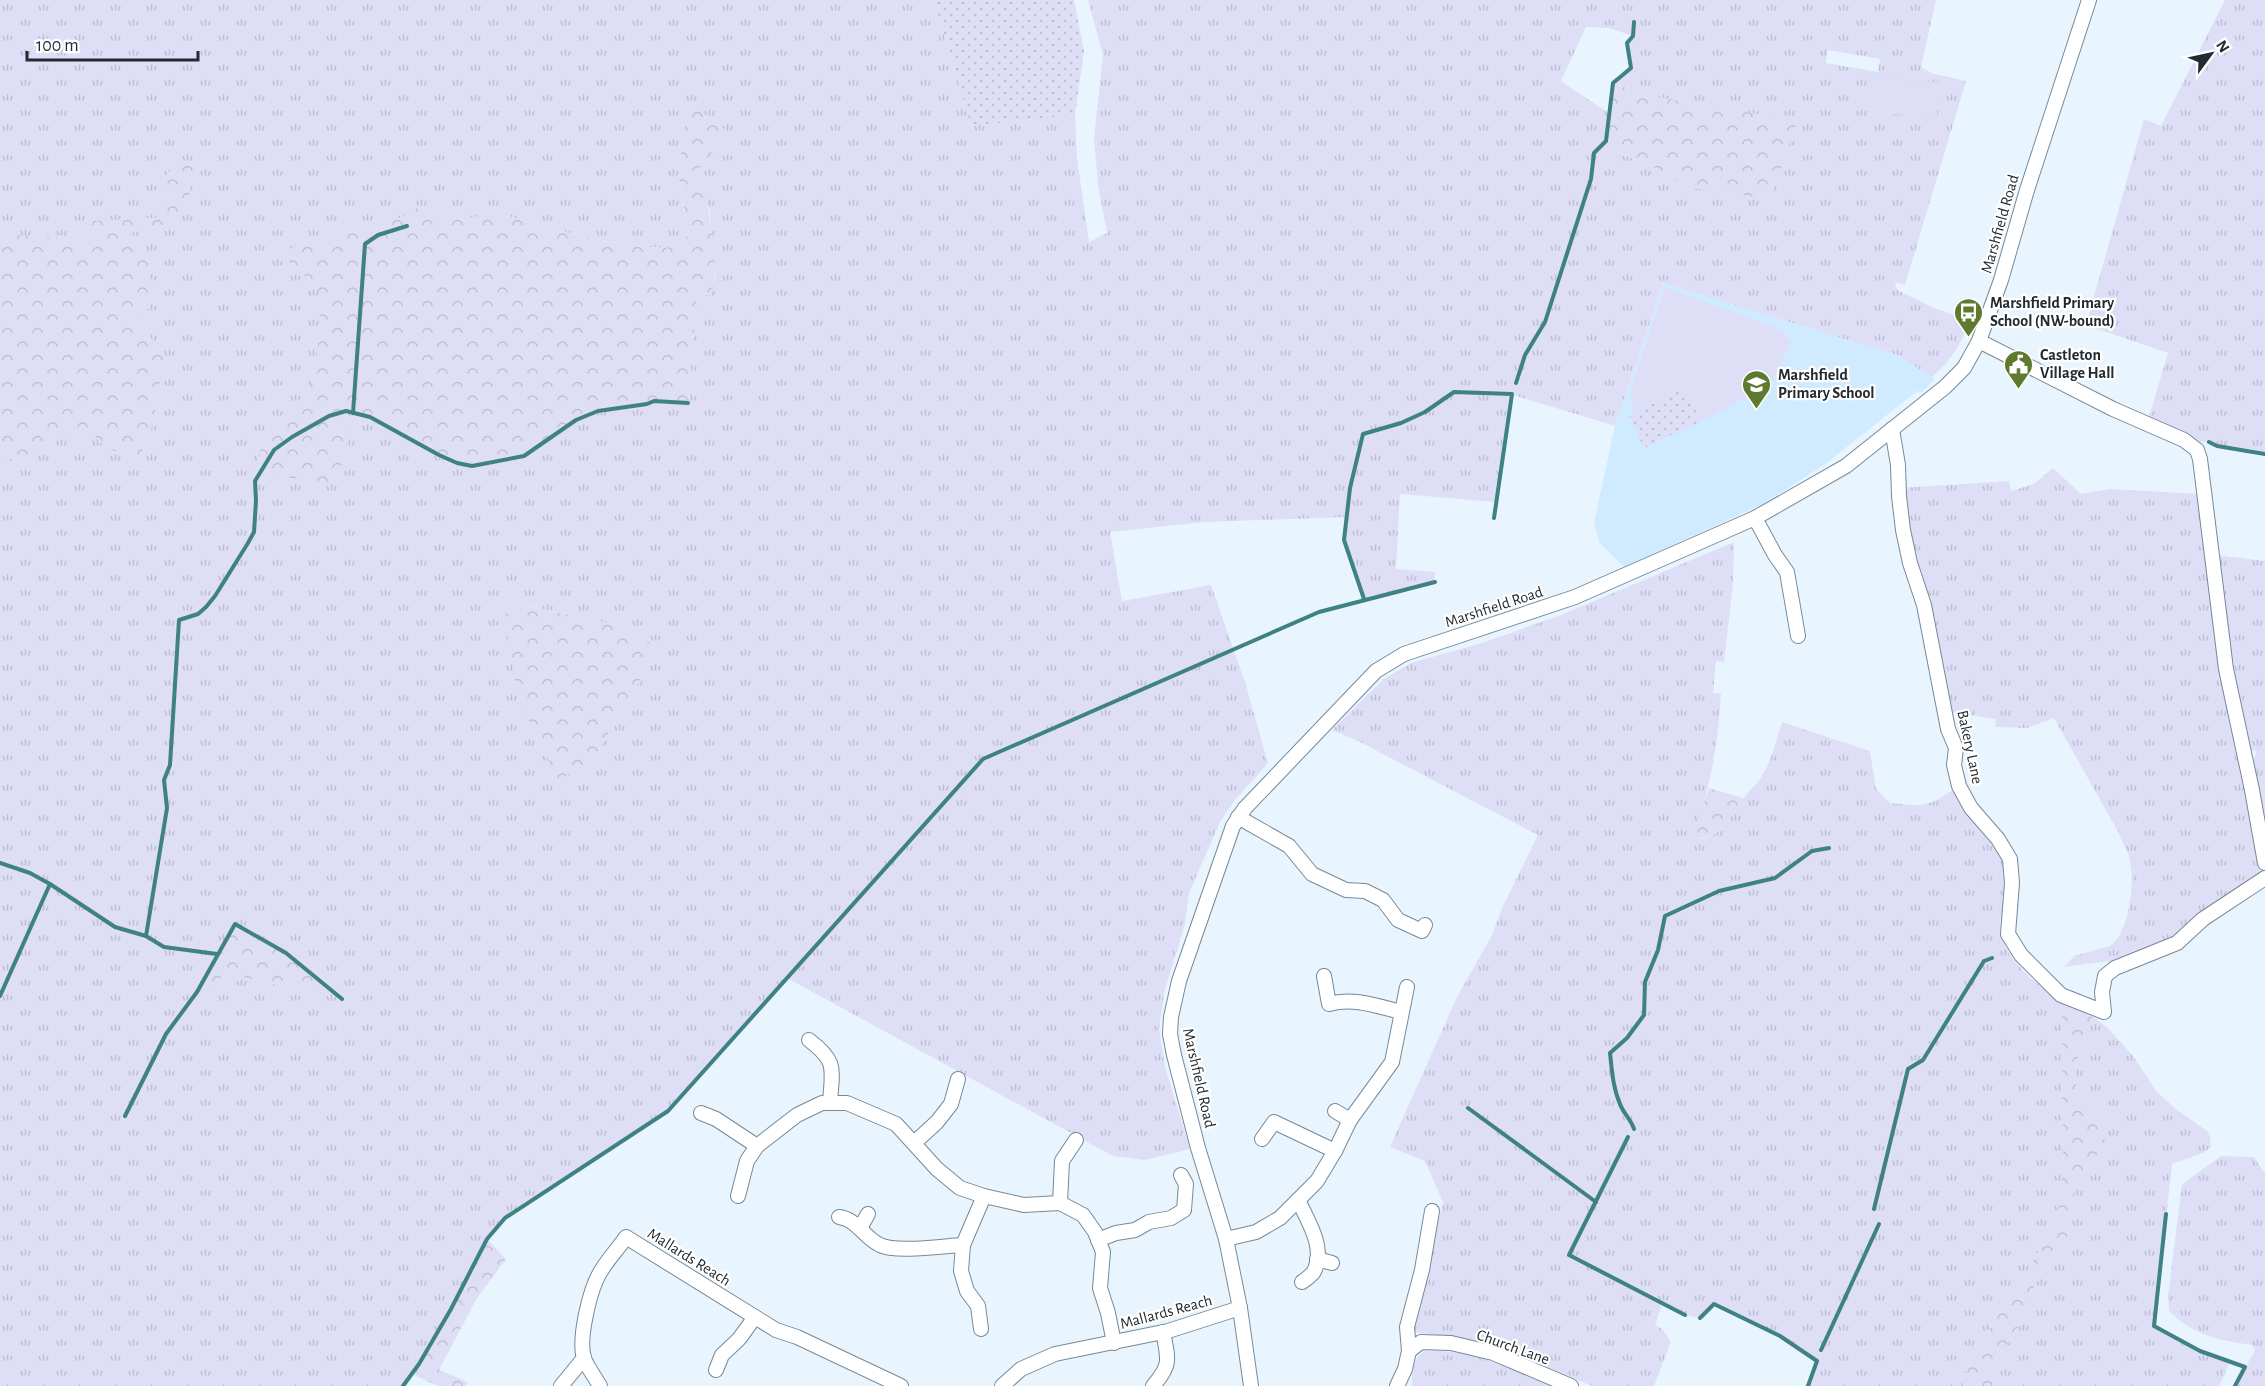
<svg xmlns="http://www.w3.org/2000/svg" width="2265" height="1386" font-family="'Alegreya Sans',sans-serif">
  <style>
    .built { fill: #d0eaff }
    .grass { fill: url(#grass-tufts); fill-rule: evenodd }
    .forest { fill: url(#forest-crowns) }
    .park { fill: url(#park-dots) }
    .pitch { fill: #dedef7 }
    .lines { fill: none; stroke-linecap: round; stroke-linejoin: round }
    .stream { stroke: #3e8283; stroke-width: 4 }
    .minor-casing { stroke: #778996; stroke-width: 16 }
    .minor { stroke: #fff; stroke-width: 14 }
    .labels { text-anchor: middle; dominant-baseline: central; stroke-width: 4.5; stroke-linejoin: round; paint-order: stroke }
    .street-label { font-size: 16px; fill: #232b30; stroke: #fff }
    .poi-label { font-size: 16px; font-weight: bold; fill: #232b30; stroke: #fff; text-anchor: start }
  </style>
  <defs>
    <pattern id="grass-tufts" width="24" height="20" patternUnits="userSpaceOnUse" patternTransform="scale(1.5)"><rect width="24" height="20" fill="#dedef7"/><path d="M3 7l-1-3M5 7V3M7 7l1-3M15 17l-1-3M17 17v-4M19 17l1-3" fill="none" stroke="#bebfd4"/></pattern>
    <pattern id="forest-crowns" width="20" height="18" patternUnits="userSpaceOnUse" patternTransform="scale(1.5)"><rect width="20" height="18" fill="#dedef7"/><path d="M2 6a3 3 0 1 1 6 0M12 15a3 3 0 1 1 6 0" fill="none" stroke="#bebfd4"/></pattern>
    <pattern id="park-dots" width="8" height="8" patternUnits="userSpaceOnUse" patternTransform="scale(1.5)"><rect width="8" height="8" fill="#dedef7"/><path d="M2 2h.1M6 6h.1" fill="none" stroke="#bebfd4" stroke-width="1.8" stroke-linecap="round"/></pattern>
  </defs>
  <rect width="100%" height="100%" fill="#e9f5fe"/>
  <path class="built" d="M1663 283 1897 355 1935 379 1922 392 1917 391 1824 465 1763 504 1624 567 1599 542 1594 523 1615 426Z"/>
  <g class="grass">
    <path d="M0 0H934L971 126 1075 115 1077 158 1089 242 1107 233 1098 185 1094 138 1103 55 1088 0H1936L1921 67 1931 73 1966 81 1905 285 1895 282 1897 290 1934 308 1971 321C1960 344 1952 360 1932 377L1897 355 1663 283 1615 426 1513 395 1496 502 1400 494 1396 569 1435 572V582L1364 599 1344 540 1346 517 1205 522 1110 532 1122 601 1211 585 1245 682 1268 763 1234 801 1220 822 1189 893 1185 924 1164 993 1159 1029 1165 1067 1190 1149 1145 1160 1113 1156 787 978 668 1111 505 1218 487 1239 451 1309 419 1364 403 1386H0ZM1586 27 1609 28 1633 36 1627 43 1631 68 1613 83 1657 97 1685 187 1652 166 1601 146 1606 141 1610 114 1561 81ZM1827 50 1880 59 1878 72 1826 63ZM700 168 705 199 710 212 715 280 697 295 688 403 654 401 647 404 598 411 576 420 524 456 472 466 457 463 439 455 370 417 353 413 503 215 577 235 631 246 666 248 677 245 689 236 678 174ZM506 601 617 625 650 663 593 759ZM235 924 311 992 228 974 198 991Z"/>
    <path d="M2225 0H2265V454L2217 446 2209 442H2196L2148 420 2168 353 2086 325 2144 119 2161 126Z"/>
    <path d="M2053 468 2081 494 2110 489 2200 494 2261 875 2169 942 2112 965 2108 961 2064 967 2074 956 2110 946 2118 938 2127 918 2131 895 2132 875 2129 856 2117 830 2054 718 2027 728 1995 727 1996 719 1949 712 1909 552 1901 488 2009 481 2011 491 2034 484Z"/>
    <path d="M1734 542 1733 585 1724 662 1716 661 1713 693 1721 694C1718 746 1710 790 1692 839 1720 841 1728 819 1743 799 1749 790 1758 784 1763 774 1772 759 1777 738 1782 722L1870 751 1876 789 1890 803C1922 806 1927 808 1954 789L1972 821 2003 858 2007 877 2002 898 2005 904C2003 910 2001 917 2000 922 1999 958 2037 984 2062 1002L2063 1185 2057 1219 2018 1287 2004 1302 1971 1359 1960 1386H1808L1816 1361 1780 1336 1714 1304 1700 1318 1685 1315 1662 1304 1655 1325 1662 1329 1671 1342 1654 1386H1592L1502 1349 1454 1337 1413 1332 1422 1287 1443 1202 1425 1161 1390 1147 1457 997 1491 937 1503 906 1538 835 1356 740 1332 730 1384 679 1411 663 1482 643 1561 615Z"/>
    <path d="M2216 555 2265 561V832L2252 763 2257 752 2249 748 2230 661Z"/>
    <path d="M2093 1017 2107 1027 2133 1056 2157 1092 2177 1110 2207 1131 2210 1137 2211 1147 2203 1153 2172 1164 2154 1325 2200 1351 2230 1362 2219 1386H1992V1362L2011 1340 2024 1316 2028 1297 2053 1253 2065 1241 2070 1228 2071 1204 2075 1187 2102 1147 2103 1118 2077 1096 2075 1065Z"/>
    <path d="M2221 1156 2254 1157 2265 1174V1386H2235L2255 1350 2252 1345C2218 1340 2195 1336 2169 1311L2168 1297 2182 1184Z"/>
    <path d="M1424 1351C1469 1348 1511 1369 1551 1386H1412C1412 1371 1412 1362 1424 1351Z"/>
  </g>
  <g class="forest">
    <path d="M1613 83 1657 97 1797 121 1771 199 1685 187 1652 166 1601 146 1606 140Z"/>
    <path d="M697 108 728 132 700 168C706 209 722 253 711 295H697L688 403 654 401 647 404 598 411 576 420 524 456 472 466 457 463 439 455 370 417 347 411 348 436 343 462 334 483C305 481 278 475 249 473L260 455 261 438 307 397 316 361 320 327V297L312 280 296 271 287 258 291 249 298 243 327 242 349 227 381 228 421 206 452 218 503 215 577 235 631 246 666 248 677 245 689 235 678 174 685 126Z"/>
    <path d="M180 161 195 165 188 201 176 228 131 232 129 241 146 253 149 264 144 273 154 281 150 308 135 315 165 358 149 441 138 456 107 449 89 430 53 440 40 452 3 461 0 466V237L5 234 88 240 93 221 166 217 163 178Z"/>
    <path d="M505 601 617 625 649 642 652 655 650 663 593 759 559 781 518 699 507 633Z"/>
    <path d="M1709 788 1743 798C1730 819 1719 840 1691 839Z"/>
    <path d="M235 924 286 953 329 988 311 992 228 974 197 992Z"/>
    <path d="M2062 1002 2093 1017 2075 1065 2077 1096 2103 1118 2107 1133 2102 1147 2075 1187 2071 1204 2070 1228 2065 1241 2053 1253 2028 1297 2024 1316 2011 1340 1992 1362V1386H1960L1971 1359 2004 1302 2018 1287 2057 1219 2063 1185Z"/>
    <path d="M487 1239 506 1259 477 1298 439 1370 468 1382 466 1386H438L412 1374 451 1309Z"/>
  </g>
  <g class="park">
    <path d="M934 0H1074L1084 51 1075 115 971 126Z"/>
    <path d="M1685 388 1701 421 1644 448 1629 416Z"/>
  </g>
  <g class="pitch">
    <path d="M1870 78 1938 82 1937 116 1868 113Z"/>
    <path d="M1665 287 1783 331 1791 343 1770 385 1701 421 1685 388 1633 413 1631 388Z"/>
  </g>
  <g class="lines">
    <g class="stream">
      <path d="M1516 383 1525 355 1545 322 1591 179 1594 153 1606 141 1613 83 1631 68 1627 43 1633 36 1634 22"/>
      <path d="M353 413 365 244 378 235 407 226"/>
      <path d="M2209 442 2217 446 2265 454"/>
      <path d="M1364 599 1344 540 1350 488 1363 434 1401 423 1425 412 1454 392 1512 394 1494 518"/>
      <path d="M0 863 30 873 50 884 0 996"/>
      <path d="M50 884 115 927 146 936 164 947 217 954"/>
      <path d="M146 936 167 808 164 780 170 765 179 620 198 614 206 607 215 596 248 543 254 532 256 501 255 481 274 450 292 437 329 416 346 411 370 417 439 455 457 463 472 466 524 456 576 420 598 411 647 404 654 401 688 403"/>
      <path d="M1468 1108 1596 1202"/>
      <path d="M125 1116 166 1034 197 992 235 924 286 953 342 999"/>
      <path d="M1634 1129C1631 1119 1623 1113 1620 1104 1613 1088 1612 1071 1610 1053L1627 1038 1644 1015 1645 982 1658 950 1665 916 1719 891 1775 878 1812 851 1829 848"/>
      <path d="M1628 1137 1569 1255 1685 1315"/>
      <path d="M1874 1209 1908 1069 1923 1060 1984 961 1992 958"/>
      <path d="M2166 1214 2154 1326 2200 1351 2245 1367 2235 1386"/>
      <path d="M1700 1318 1714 1304 1780 1336 1817 1361 1808 1386"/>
      <path d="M1821 1350 1879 1224"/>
      <path d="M403 1386 419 1364 451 1309 487 1239 505 1218 668 1111 983 759 1319 612 1435 582"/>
    </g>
    <defs>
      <g id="minor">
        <path d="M1979 341 2113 409 2184 440 2197 450 2200 459 2226 669 2252 790 2265 863"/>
        <path d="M1892 429 1898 465 1899 496 1903 530 1910 563 1924 605 1948 729 1956 748 1954 765 1959 786 1971 808 1998 839 2010 859 2012 883 2008 934 2021 955 2061 995 2104 1012 2102 992 2105 976 2115 968 2177 943 2203 919 2265 878"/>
        <path d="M1755 518 1775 555 1787 572 1798 636"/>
        <path d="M1238 817 1289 846 1312 874 1346 890 1365 891 1383 900 1398 920 1422 931 1425 925"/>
        <path d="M1324 976 1329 1004C1353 997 1377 1006 1401 1012"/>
        <path d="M809 1040C838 1062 832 1069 830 1103"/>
        <path d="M1335 1111 1350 1120"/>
        <path d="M701 1113 716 1119 757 1146 797 1115 822 1103H847L896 1124 937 1169 960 1188 984 1196 1024 1205 1060 1203 1083 1215 1095 1232 1103 1252 1100 1288 1108 1313 1114 1343"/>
        <path d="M1262 1139 1274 1122 1335 1151"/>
        <path d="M914 1143 937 1122 951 1104 958 1079"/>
        <path d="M738 1196 747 1161 757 1146"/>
        <path d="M1298 1200C1308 1221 1327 1250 1313 1273 1310 1276 1305 1280 1302 1282"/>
        <path d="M1060 1203 1062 1161 1076 1140"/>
        <path d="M839 1217C857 1219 864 1238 880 1245 896 1253 943 1246 963 1245"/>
        <path d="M860 1228 868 1214"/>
        <path d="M1226 1239 1256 1232 1280 1218 1317 1181 1335 1151 1350 1120 1392 1062 1407 987"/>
        <path d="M1098 1240 1116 1233 1135 1230 1149 1222 1171 1218 1184 1210 1186 1184 1181 1175"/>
        <path d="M1317 1259 1332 1263"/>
        <path d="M981 1329 978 1306 967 1291 961 1271 963 1245 984 1196"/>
        <path d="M1409 1351 1421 1342 1451 1343 1493 1353 1571 1386"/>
        <path d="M716 1370 722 1355 739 1339 755 1317"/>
        <path d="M561 1386 584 1358"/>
        <path d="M600 1386C595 1377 587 1367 584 1358 578 1339 590 1288 601 1271 608 1259 618 1249 626 1237L776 1330 797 1337 901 1386"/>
        <path d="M1002 1386 1021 1369 1055 1354 1168 1331 1240 1308"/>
        <path d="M1153 1386C1172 1364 1168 1359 1163 1332"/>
        <path d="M1251 1386 1240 1308 1226 1239 1198 1148 1174 1055 1170 1034 1171 1017 1179 981 1233 826 1245 808 1376 671 1404 654 1575 597 1755 518 1846 466 1945 387 1964 368 1979 341 2001 280 2027 190 2089 0"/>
        <path d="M1397 1386 1405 1369 1409 1351 1407 1327 1422 1270 1432 1211"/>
      </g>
    </defs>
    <use href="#minor" class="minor-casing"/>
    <use href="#minor" class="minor"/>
  </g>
  <defs>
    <symbol id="bus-pin" viewBox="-11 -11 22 30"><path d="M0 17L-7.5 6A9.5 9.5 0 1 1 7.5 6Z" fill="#5e7a2e" stroke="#fff"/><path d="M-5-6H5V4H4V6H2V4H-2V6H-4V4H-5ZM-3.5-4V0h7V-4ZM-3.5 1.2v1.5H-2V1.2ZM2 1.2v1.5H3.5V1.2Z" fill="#fff"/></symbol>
    <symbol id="civic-pin" viewBox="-11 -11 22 30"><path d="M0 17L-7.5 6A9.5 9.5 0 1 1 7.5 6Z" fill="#5e7a2e" stroke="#fff"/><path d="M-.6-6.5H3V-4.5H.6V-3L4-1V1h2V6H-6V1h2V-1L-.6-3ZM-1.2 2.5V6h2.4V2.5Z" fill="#fff"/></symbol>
    <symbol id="school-pin" viewBox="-11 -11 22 30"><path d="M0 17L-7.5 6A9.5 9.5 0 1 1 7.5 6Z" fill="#5e7a2e" stroke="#fff"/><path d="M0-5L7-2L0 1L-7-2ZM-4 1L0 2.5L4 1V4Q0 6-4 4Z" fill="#fff"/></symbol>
  </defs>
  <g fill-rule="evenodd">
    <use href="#bus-pin" x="1952" y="296" width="33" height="45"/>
    <use href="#civic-pin" x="2002" y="348" width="33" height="45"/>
    <use href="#school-pin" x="1740" y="368" width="33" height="45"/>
  </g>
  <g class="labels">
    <g class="street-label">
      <text transform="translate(2000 224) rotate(-74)">Marshfield Road</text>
      <text transform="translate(1494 607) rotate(-18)">Marshfield Road</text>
      <text transform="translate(1970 747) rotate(78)">Bakery Lane</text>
      <text transform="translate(1199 1078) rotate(77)">Marshfield Road</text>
      <text transform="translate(689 1257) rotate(32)">Mallards Reach</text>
      <text transform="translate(1166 1312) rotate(-15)">Mallards Reach</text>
      <text transform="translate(1513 1347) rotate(20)">Church Lane</text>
    </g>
    <g class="poi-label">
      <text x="1990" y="303">Marshfield Primary<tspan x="1990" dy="18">School (NW-bound)</tspan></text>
      <text x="2040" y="355">Castleton<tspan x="2040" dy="18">Village Hall</tspan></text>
      <text x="1778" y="375">Marshfield<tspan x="1778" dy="18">Primary School</tspan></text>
    </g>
  </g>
  <g transform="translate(2211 54) rotate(57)" stroke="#ffffff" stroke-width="4.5" paint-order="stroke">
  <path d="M0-4.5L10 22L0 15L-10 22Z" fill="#232b30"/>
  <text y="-9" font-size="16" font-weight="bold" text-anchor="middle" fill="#232b30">N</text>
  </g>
  <path d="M27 51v9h171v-9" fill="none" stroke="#232b30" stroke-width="3"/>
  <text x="36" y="51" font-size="18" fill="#232b30" stroke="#ffffff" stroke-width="4.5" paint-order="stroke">100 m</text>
</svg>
